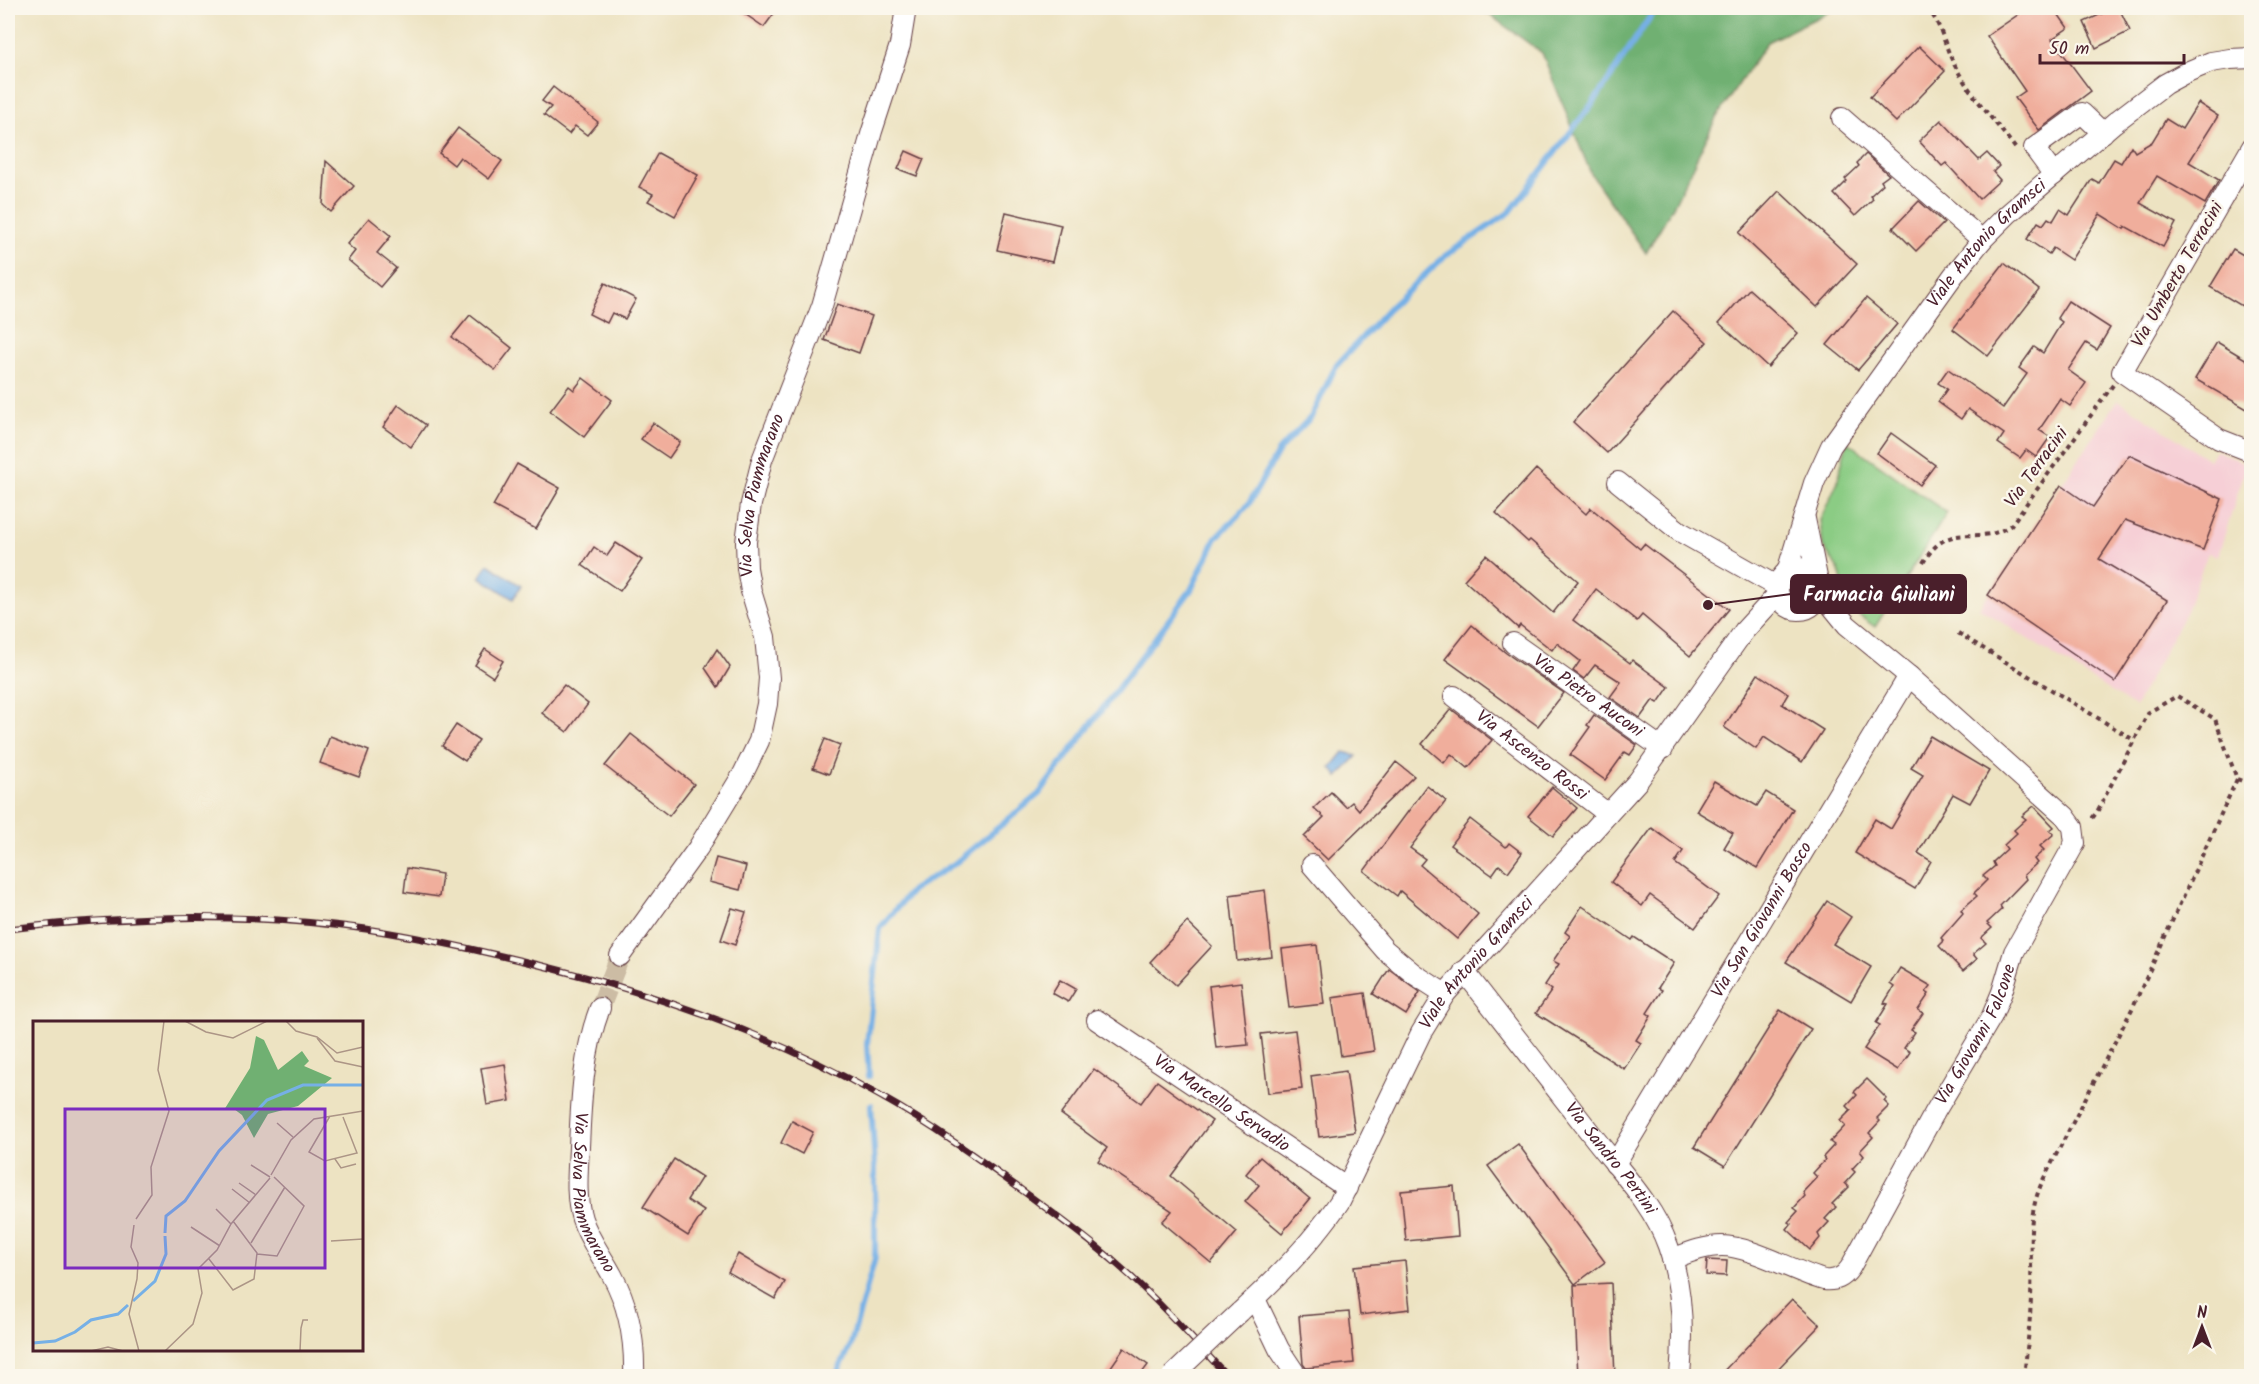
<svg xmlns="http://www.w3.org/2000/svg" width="2259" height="1384" font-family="Kalam,sans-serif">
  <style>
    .built { fill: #f6cfd6 }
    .green { fill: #8bcc84; stroke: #6a7658; stroke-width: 1.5 }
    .forest { fill: #70b072; stroke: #5d684e; stroke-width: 1.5 }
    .water { fill: #76b0e6; stroke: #606888; stroke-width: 1.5 }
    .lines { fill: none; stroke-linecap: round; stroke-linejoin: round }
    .stream { stroke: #76b0e6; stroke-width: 6 }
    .building { fill: #f0ae9c }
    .minor-tunnel { stroke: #ccbca4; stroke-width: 20; stroke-dasharray: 20 10; stroke-linecap: butt }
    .minor-casing { stroke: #623c42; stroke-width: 22 }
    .path { stroke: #623c42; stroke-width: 4; stroke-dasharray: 4.5 4.5; stroke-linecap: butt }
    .minor { stroke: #fff; stroke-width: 20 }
    .rail-casing { stroke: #4a1f2b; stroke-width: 7 }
    .rail { stroke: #fbf7ec; stroke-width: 4.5; stroke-dasharray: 14; stroke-linecap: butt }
    .minor-bridge-casing { stroke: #623c42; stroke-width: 22; stroke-linecap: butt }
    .minor-bridge { stroke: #fff; stroke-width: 20 }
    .labels { text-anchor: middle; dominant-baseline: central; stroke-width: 5; stroke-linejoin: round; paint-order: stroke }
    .street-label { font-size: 18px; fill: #4a1f2b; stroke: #fbf7ec }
    .inset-river { fill: none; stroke: #76b0e6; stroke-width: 3 }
    .inset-road { fill: none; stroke: #ac9586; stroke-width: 1.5 }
    .view { fill: #7b2cbf; fill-opacity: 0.15; stroke: #7b2cbf; stroke-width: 3 }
    .inset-edge { fill: none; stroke: #4a1f2b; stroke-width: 3 }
    .leader { fill: none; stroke: #4a1f2b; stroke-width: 2 }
    .callout-dot { fill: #4a1f2b; stroke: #fbf7ec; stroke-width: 2 }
    .callout { fill: #4a1f2b; stroke: #4a1f2b; stroke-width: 2 }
    .callout-label { font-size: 20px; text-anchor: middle; font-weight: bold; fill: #fff }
  </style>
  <rect width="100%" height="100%" fill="#fbf7ec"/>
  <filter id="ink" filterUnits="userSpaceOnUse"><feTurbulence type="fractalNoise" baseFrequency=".0167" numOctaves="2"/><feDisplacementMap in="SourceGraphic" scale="12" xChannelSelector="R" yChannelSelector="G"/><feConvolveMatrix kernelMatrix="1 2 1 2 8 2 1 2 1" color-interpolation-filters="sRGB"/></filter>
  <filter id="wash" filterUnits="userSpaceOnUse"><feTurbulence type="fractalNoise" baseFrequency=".008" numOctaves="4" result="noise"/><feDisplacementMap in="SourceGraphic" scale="24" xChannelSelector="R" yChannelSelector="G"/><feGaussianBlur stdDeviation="1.35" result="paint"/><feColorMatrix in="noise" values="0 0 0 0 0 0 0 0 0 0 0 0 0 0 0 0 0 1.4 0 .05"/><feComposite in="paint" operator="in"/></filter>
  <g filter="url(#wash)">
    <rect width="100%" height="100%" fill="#ede3c2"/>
    <path class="built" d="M2118 400 2209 460 2215 450 2247 464 2218 556 2208 553 2186 611 2135 707 1979 608Z"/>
    <path class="green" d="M1847 442 1947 513 1875 627 1849 608 1839 570 1823 546 1820 520 1837 483Z"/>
    <path class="forest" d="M1480 8H1837L1767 42 1716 118 1675 203 1646 253 1591 174 1542 53Z"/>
    <g class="water">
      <path d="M488 564 521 586 513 599 480 577Z"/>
      <path d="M1344 752 1357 756 1338 777 1331 768Z"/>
    </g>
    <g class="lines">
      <g class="stream">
        <path d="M869 1076 867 1044 880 928 912 890 954 864 1039 794 1191 590 1216 538 1248 505 1280 449 1311 417 1336 366 1391 306 1445 256 1510 212 1598 96 1656 8"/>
        <path d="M836 1376 850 1347 875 1258V1166L871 1105"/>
      </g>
    </g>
    <g id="blocks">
      <g class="building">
        <path d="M736 8H778L764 27Z"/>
        <path d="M2028 8H2054L2068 28 2052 39 2091 91 2039 130 2015 98 2025 91 1987 36Z"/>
        <path d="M2114 8H2119L2130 31 2096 48 2084 22Z"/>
        <path d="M1919 46 1945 71 1896 122 1870 97Z"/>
        <path d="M553 87 598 122 587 135 575 126 569 134 544 115 551 107 542 101Z"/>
        <path d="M2198 103 2218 116 2189 162 2219 180 2205 204 2157 176 2140 203 2176 223 2163 247 2125 226 2124 229 2100 214 2071 260 2053 248 2049 254 2027 239 2038 222 2043 225 2048 218 2053 221 2060 209 2069 215 2092 179 2099 183 2114 159 2121 163 2131 146 2135 152 2152 142 2166 119 2182 129Z"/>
        <path d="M1941 120 1979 160 1987 153 1999 166 1993 172 2000 180 1979 199 1946 163 1942 166 1919 141Z"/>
        <path d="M458 128 502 161 489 179 460 157 454 165 439 153Z"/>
        <path d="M906 151 924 159 917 176 898 169Z"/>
        <path d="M658 153 698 175 675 216 648 201 653 194 639 187Z"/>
        <path d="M1866 154 1889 175 1881 181 1883 184 1870 196 1873 199 1855 216 1834 194 1847 181 1845 179 1859 166 1857 163Z"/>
        <path d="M326 161 354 186 331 212 323 205Z"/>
        <path d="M1779 191 1857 264 1817 307 1739 233Z"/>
        <path d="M1919 201 1944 223 1916 251 1893 228Z"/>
        <path d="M1006 212 1061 225 1052 262 997 250Z"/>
        <path d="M369 218 391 236 377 253 396 268 380 287 348 260 355 251 347 244Z"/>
        <path d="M2233 249 2252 260V312L2210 287Z"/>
        <path d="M2004 263 2039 290 1988 356 1953 329Z"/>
        <path d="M605 283 636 299 625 319 612 313 607 323 589 314Z"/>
        <path d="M1749 289 1798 333 1768 367 1719 323Z"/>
        <path d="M1866 298 1897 324 1858 370 1827 345Z"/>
        <path d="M2068 301 2110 328 2097 350 2086 343 2068 370 2086 383 2070 406 2060 399 2039 430 2050 437 2036 457 2026 450 2020 458 1998 443 2004 434 1968 409 1961 419 1938 402 1947 389 1938 383 1948 369 2003 408 2027 374 2019 368 2034 347 2043 353 2062 322 2057 318Z"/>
        <path d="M837 304 872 316 859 353 824 340Z"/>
        <path d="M1673 311 1707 342 1607 453 1573 422Z"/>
        <path d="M470 315 512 348 495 370 452 337Z"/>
        <path d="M2217 342 2252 363V412L2195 379Z"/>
        <path d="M583 378 612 400 584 437 550 411 569 386 574 390Z"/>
        <path d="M398 405 426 425 411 447 383 427Z"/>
        <path d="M653 423 680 442 669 458 641 439Z"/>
        <path d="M1891 433 1935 465 1920 485 1877 453Z"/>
        <path d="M2129 455 2222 499 2203 550 2125 520 2099 559 2167 600 2115 682 1988 595 2061 485 2093 507Z"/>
        <path d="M517 464 560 488 536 529 493 506Z"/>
        <path d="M1536 469 1586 514 1591 508 1640 549 1644 544 1729 609 1690 656 1642 615 1637 621 1596 589 1573 620 1630 663 1632 660 1669 687 1658 703 1653 700 1640 718 1610 697 1621 682 1595 665 1584 679 1573 671 1580 661 1557 643 1552 650 1520 625 1518 628 1464 580 1486 555 1553 613 1578 581 1530 540 1528 542 1496 513Z"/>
        <path d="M616 543 642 560 620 591 582 565 594 547 607 556Z"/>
        <path d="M1472 625 1506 653 1564 693 1538 726 1445 659Z"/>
        <path d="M485 649 503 661 493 677 475 665Z"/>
        <path d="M717 649 730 667 718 687 705 668Z"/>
        <path d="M1758 674 1788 694 1782 704 1823 730 1802 762 1764 737 1756 749 1724 727Z"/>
        <path d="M564 685 588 704 567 732 542 713Z"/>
        <path d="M1451 709 1492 740 1468 768 1451 754 1444 763 1422 744Z"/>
        <path d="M1594 715 1637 745 1630 755 1625 752 1605 780 1570 755 1590 727 1587 725Z"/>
        <path d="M456 725 479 740 465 761 442 746Z"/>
        <path d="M631 734 694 784 669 816 605 766Z"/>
        <path d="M330 736 369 751 359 777 320 763Z"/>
        <path d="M1930 736 1989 771 1970 803 1953 794 1918 853 1931 861 1915 889 1855 853 1875 819 1891 829 1923 775 1911 768Z"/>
        <path d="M825 739 840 745 829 774 813 768Z"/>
        <path d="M1396 762 1414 776 1328 860 1304 837 1324 817 1314 808 1331 792 1346 807 1352 802 1359 810Z"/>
        <path d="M1714 781 1757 806 1766 792 1793 809 1757 868 1724 848 1733 833 1696 811Z"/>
        <path d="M1427 786 1446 801 1410 848 1425 859 1420 865 1478 914 1457 939 1400 891 1397 896 1364 871Z"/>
        <path d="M1552 787 1577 808 1553 836 1528 816Z"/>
        <path d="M2034 806 2054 827 2050 830 2054 834 2040 846 2044 850 2034 859 2037 863 2024 875 2026 879 2000 906 2002 909 1987 923 1992 928 1981 938 1986 943 1973 954 1977 959 1963 971 1939 946 1944 941 1941 938 1963 913 1961 910 1977 896 1974 893 1987 880 1983 876 1995 866 1993 862 2007 849 2004 845 2017 833 2014 830 2026 819 2022 816Z"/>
        <path d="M1470 819 1506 847 1509 843 1522 853 1508 872 1499 865 1492 875 1450 845Z"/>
        <path d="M1652 828 1683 851 1675 863 1719 896 1695 928 1650 895 1642 906 1611 882Z"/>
        <path d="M716 858 746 866 740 890 709 882Z"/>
        <path d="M407 868 442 874 439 897 404 892Z"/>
        <path d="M1265 890 1272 957 1237 961 1230 895Z"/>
        <path d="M1827 901 1851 917 1833 944 1871 967 1851 1001 1786 962Z"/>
        <path d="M1582 906 1632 940 1634 937 1674 963 1658 988 1662 990 1647 1013 1651 1016 1636 1040 1641 1043 1624 1069 1536 1013 1552 990 1545 985 1559 964 1553 961 1570 936 1565 932Z"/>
        <path d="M732 908 746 912 735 945 721 940Z"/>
        <path d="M1187 922 1212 946 1176 985 1150 962Z"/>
        <path d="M1317 945 1324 1004 1289 1008 1282 949Z"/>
        <path d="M1900 968 1931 986 1926 992 1929 994 1918 1010 1923 1013 1911 1030 1915 1032 1904 1048 1910 1052 1898 1070 1864 1049 1880 1025 1876 1023 1888 1004 1884 1003 1894 987 1890 984Z"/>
        <path d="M1389 969 1420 992 1406 1015 1373 994Z"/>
        <path d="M1060 980 1076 989 1068 1002 1052 993Z"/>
        <path d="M1241 982 1248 1045 1216 1048 1209 986Z"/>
        <path d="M1365 993 1374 1051 1341 1056 1332 998Z"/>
        <path d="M1780 1010 1811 1029 1725 1166 1694 1147Z"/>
        <path d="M1295 1030 1302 1089 1268 1093 1261 1034Z"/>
        <path d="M505 1064 510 1101 487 1105 481 1068Z"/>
        <path d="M1094 1069 1141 1103 1157 1081 1212 1121 1171 1176 1237 1232 1211 1263 1162 1222 1172 1211 1098 1161 1107 1148 1061 1114Z"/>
        <path d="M1346 1071 1355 1132 1319 1137 1311 1076Z"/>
        <path d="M1867 1079 1887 1099 1884 1101 1889 1106 1877 1118 1880 1121 1869 1133 1873 1137 1860 1151 1864 1156 1852 1169 1855 1172 1845 1183 1849 1187 1832 1204 1836 1207 1825 1219 1829 1222 1818 1234 1820 1238 1810 1250 1787 1229 1791 1224 1788 1222 1798 1211 1794 1208 1805 1196 1803 1192 1817 1177 1813 1173 1825 1160 1823 1157 1834 1145 1830 1142 1845 1126 1840 1121 1851 1110 1847 1106 1857 1095 1854 1092Z"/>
        <path d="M792 1121 813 1132 802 1154 781 1143Z"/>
        <path d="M1518 1144 1605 1262 1575 1284 1488 1166Z"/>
        <path d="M1260 1157 1310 1199 1282 1233 1245 1202 1259 1185 1246 1174Z"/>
        <path d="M674 1159 702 1177 687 1200 704 1211 688 1236 643 1207Z"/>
        <path d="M1454 1186 1458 1236 1406 1241 1401 1191Z"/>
        <path d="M738 1254 785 1282 775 1299 728 1272Z"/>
        <path d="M1707 1260 1727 1261 1726 1276 1706 1275Z"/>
        <path d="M1405 1261 1410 1309 1360 1315 1354 1266Z"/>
        <path d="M1611 1283 1615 1377H1578L1574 1285Z"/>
        <path d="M1792 1299 1820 1325 1770 1377H1718Z"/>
        <path d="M1349 1312 1354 1363 1306 1368 1303 1364 1299 1316Z"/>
        <path d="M1124 1348 1148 1365 1139 1377H1104Z"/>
      </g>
    </g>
  </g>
  <g filter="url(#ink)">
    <use href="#blocks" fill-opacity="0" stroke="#623c42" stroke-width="1.5"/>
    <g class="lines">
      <path class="minor-tunnel" d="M600 1008 620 956"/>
      <defs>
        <g id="minor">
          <path d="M1842 118 1982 240"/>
          <path d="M2252 147 2122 372 2219 439 2252 452"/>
          <path d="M2054 175 2034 148 2082 113 2103 133"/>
          <path d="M1618 482 1679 531 1778 587"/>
          <path d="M1805 519 1817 577"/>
          <circle cx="1799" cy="589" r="21"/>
          <path id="s1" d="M1787 572 1814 483 1831 446 1953 276 1982 240 2008 214 2114 123 2165 84 2187 72 2211 62 2230 59 2252 58"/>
          <path id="s2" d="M1513 643 1663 749"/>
          <path id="s3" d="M1454 696 1608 814"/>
          <path d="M1312 865 1385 950 1414 974 1445 994"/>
          <path id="s4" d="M620 956 698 848 743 774 759 741 767 704 769 678 765 637 751 591 747 568 746 542 751 504 762 460 822 306 872 131 900 45 906 8"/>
          <path id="s5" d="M1464 971C1508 1028 1552 1084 1596 1140 1622 1173 1654 1206 1668 1246 1683 1287 1684 1333 1680 1376"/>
          <path id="s6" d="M600 1008C583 1053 581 1099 579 1147 578 1171 575 1196 582 1219 589 1240 602 1256 612 1275 629 1306 635 1342 634 1376"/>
          <path id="s7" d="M1097 1020 1347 1188"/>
          <path id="s8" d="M1615 1164 1909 676"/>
          <path id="s9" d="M1672 1259C1688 1253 1704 1246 1722 1246 1750 1246 1795 1272 1824 1280 1836 1281 1843 1278 1850 1268L1935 1112 1992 1016 2002 992 2014 952 2075 843 2073 827 2065 816 1909 676 1847 625 1821 593"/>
          <path d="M1255 1299 1279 1349 1297 1376"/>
          <path id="s10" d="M1240 1312C1276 1279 1312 1243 1340 1201L1421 1033 1445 994 1638 781 1744 631 1778 594"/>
        </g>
      </defs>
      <use href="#minor" class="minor-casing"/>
      <g class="path">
        <path d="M1927 8C1941 23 1944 44 1953 62 1969 94 1995 121 2016 149"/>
        <path d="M1923 563C1950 516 1977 549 2011 525L2113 385"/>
        <path d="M1958 633 2134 740"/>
        <path d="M2237 779 2252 785"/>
        <path d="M2024 1376C2027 1350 2030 1324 2031 1297 2033 1254 2024 1219 2044 1178L2132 1009 2237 779 2215 719 2177 696 2149 712 2097 812 2090 821"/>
      </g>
      <use href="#minor" class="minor"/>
      <defs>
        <path id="rail" d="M8 929C126 915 247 912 366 929 425 938 482 951 539 965 657 994 775 1036 880 1096 932 1125 979 1159 1027 1194 1058 1217 1089 1239 1118 1265 1157 1299 1192 1338 1227 1376"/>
      </defs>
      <use href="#rail" class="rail-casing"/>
      <use href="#rail" class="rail"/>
      <defs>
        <path id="minor-bridge" d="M1172 1376 1240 1312"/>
      </defs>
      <use href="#minor-bridge" class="minor-bridge-casing"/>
      <use href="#minor-bridge" class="minor-bridge"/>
    </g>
  </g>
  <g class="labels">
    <g class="street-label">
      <text stroke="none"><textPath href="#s1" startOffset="390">Viale Antonio Gramsci</textPath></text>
      <text transform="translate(2178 275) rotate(-60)">Via Umberto Terracini</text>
      <text transform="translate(2037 468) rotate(-54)">Via Terracini</text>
      <text stroke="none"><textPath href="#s4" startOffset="508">Via Selva Piammarano</textPath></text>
      <text stroke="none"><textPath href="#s2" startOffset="92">Via Pietro Auconi</textPath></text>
      <text stroke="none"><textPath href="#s3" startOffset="98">Via Ascenzo Rossi</textPath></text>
      <text stroke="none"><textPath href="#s8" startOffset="285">Via San Giovanni Bosco</textPath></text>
      <text stroke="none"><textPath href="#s10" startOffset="426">Viale Antonio Gramsci</textPath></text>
      <text stroke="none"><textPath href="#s9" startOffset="456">Via Giovanni Falcone</textPath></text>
      <text stroke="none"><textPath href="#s7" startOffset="150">Via Marcello Servadio</textPath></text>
      <text stroke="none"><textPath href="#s5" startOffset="238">Via Sandro Pertini</textPath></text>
      <text stroke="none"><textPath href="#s6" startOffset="190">Via Selva Piammarano</textPath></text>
    </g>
  </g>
  <g transform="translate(33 1021)">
    <rect width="330" height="330" fill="#ede3c2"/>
    <path d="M223 15 231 19 245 49 269 30 276 40 271 45 299 57 265 85 235 93 221 117 209 94 201 88 191 89 217 47Z" fill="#70b072"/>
    <path class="inset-river" d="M132 212 133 195 152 180 186 130 234 79 270 64H330M100 280 122 260 133 233 132 215M0 322 22 320 42 311 58 299 85 293 95 284"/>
    <path class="inset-road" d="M152 0 173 11 200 17 234 0M253 0 263 10 284 16 304 32 330 26M284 17 302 40 330 46M297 95 276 131 292 140 324 132 310 96M244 102 260 116M302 138 308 147 323 143M218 144 237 156M238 154 258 119 281 98 330 90M206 162 223 174M199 168 217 182M183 188 198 203M103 198 119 174 118 146 136 90 125 49 131 0M101 204 98 226 105 242 104 258 96 293 106 330M158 206 187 225M298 220 330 218M218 222 252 166M224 233 244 235 271 185 241 156M176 238 200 269 221 258 224 232 200 200M58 330 75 326 90 330M132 330 160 303 169 272 165 248 184 229 198 203 237 157M267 330 268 307 270 299H275"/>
    <path class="view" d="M32 88H292V247H32Z"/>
    <rect width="330" height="330" class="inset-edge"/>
  </g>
  <path class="leader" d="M1708 605L1791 594"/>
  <circle class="callout-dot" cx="1708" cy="605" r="6"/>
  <rect class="callout" x="1791" y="575" width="175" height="38" rx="6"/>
  <g class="callout-label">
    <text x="1879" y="601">Farmacia Giuliani</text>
  </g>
  <rect width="2259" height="1384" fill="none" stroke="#fbf7ec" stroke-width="30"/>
  <g transform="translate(2202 1327)" stroke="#fbf7ec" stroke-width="4.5" paint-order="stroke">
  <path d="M0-4.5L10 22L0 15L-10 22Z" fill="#4a1f2b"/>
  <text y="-9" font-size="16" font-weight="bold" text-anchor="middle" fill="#4a1f2b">N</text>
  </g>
  <path d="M2040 54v9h144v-9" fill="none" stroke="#4a1f2b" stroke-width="3"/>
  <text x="2049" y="54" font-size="18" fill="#4a1f2b" stroke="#fbf7ec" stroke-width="4.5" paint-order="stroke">50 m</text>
</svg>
